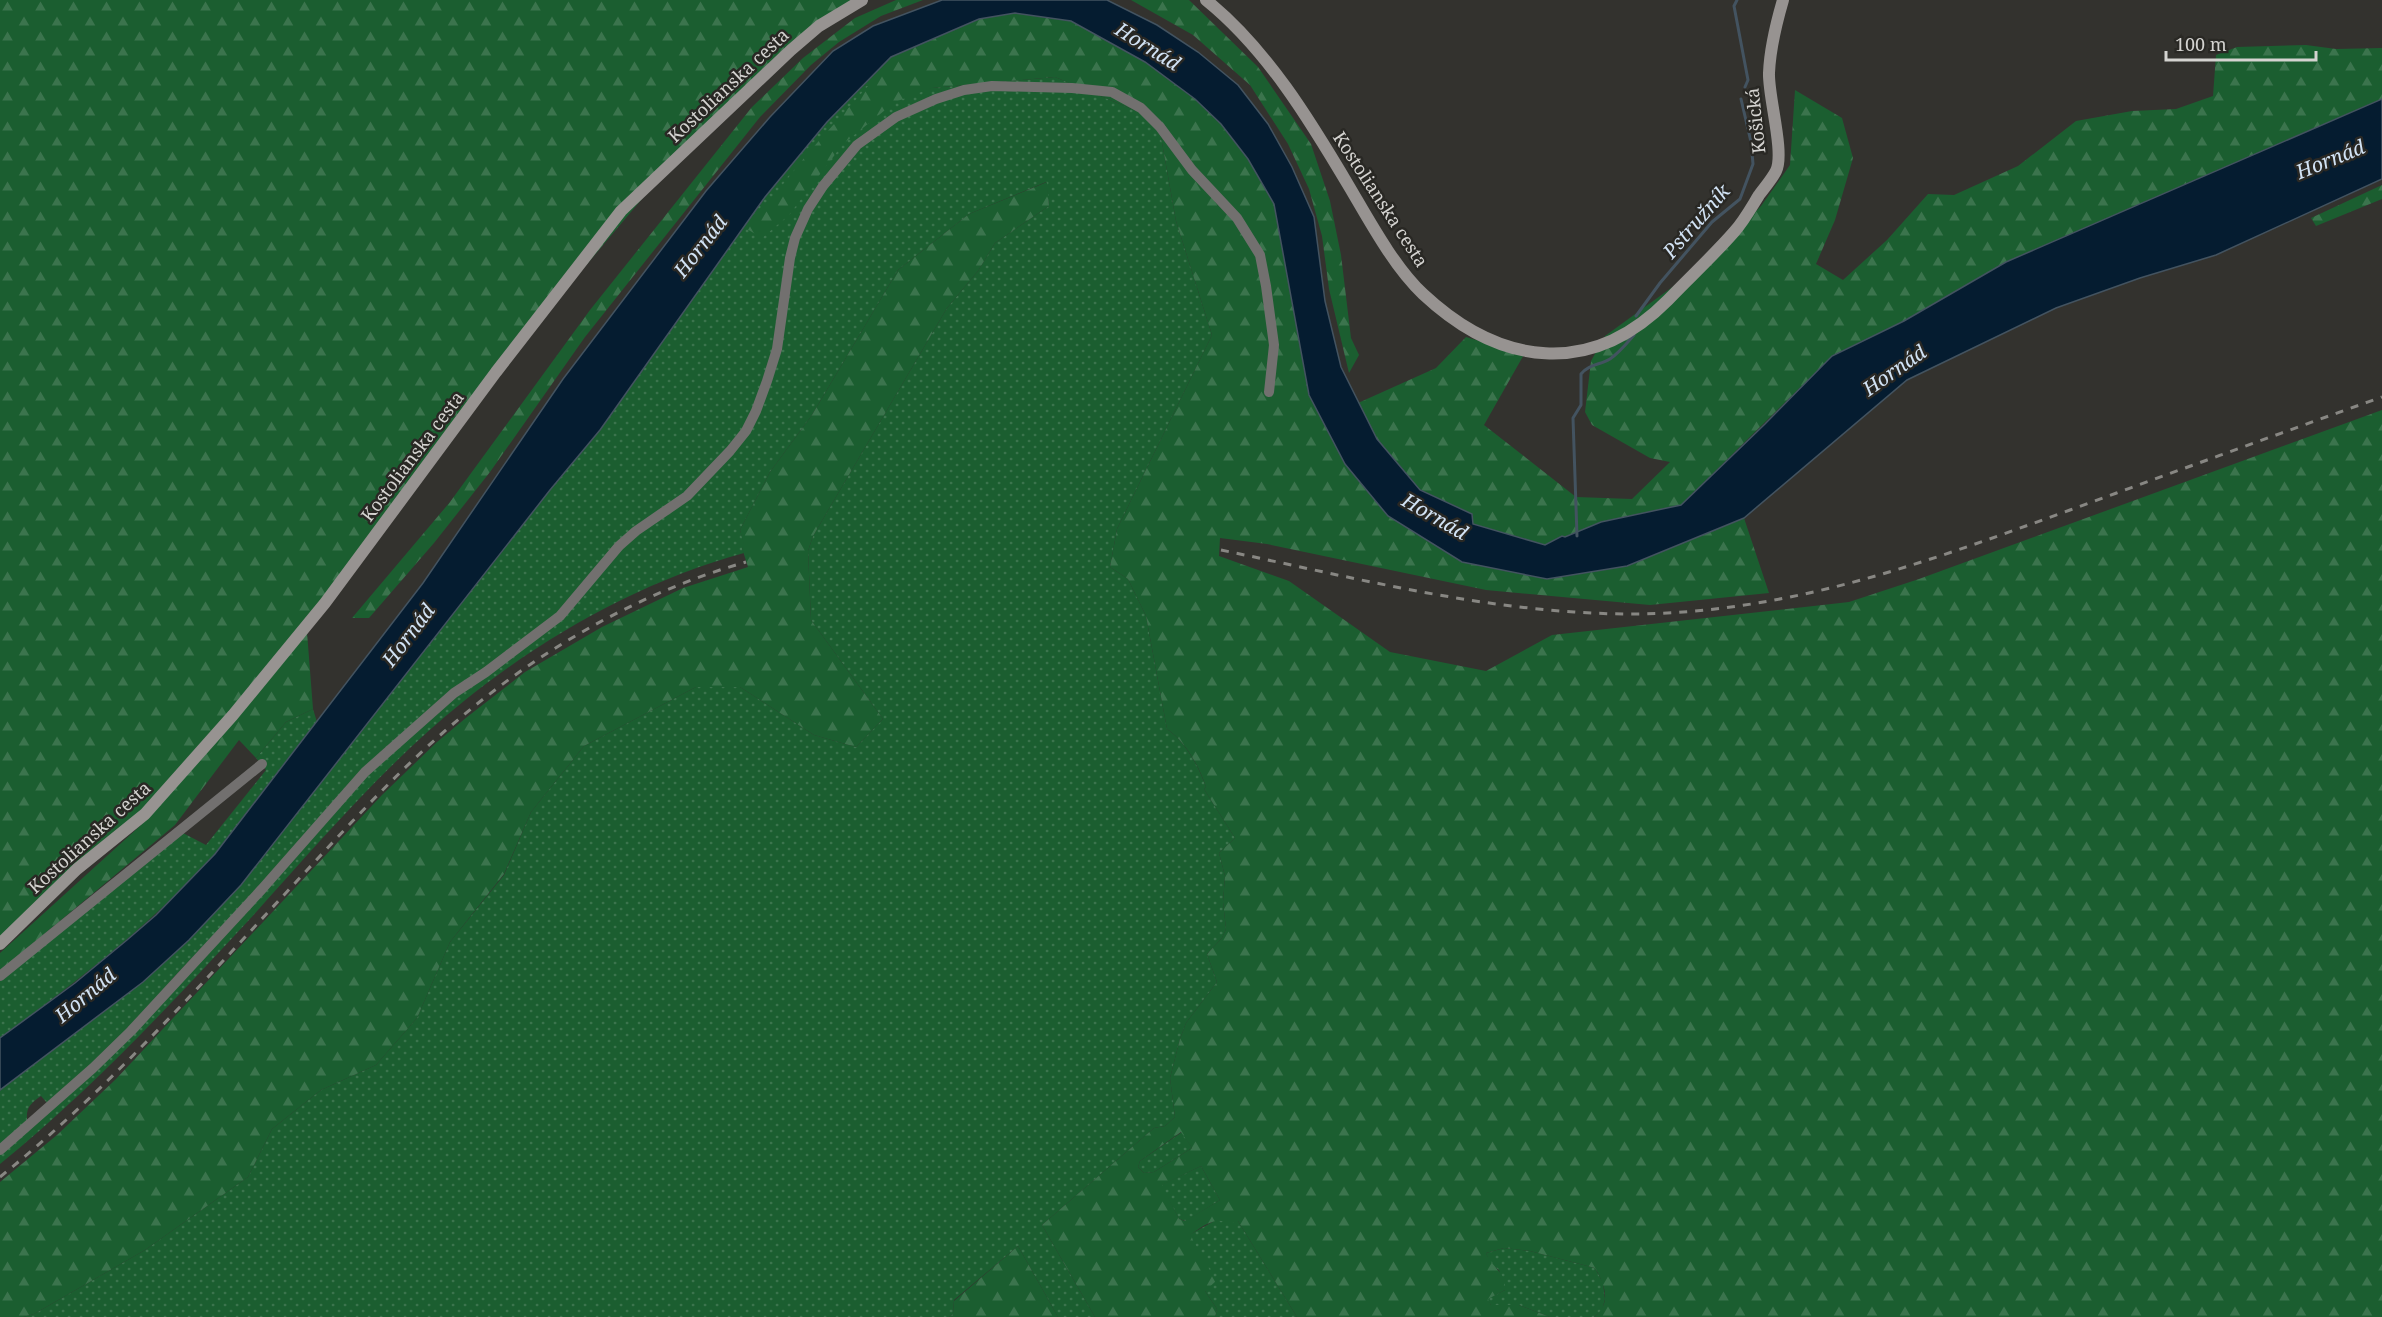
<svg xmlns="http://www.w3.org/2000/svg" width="2382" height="1317" font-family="'Noto Serif',serif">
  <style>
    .green { fill: url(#green-dots) }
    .forest { fill: url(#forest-firs); fill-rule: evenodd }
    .water { fill: #051c30; stroke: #435360; stroke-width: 1.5 }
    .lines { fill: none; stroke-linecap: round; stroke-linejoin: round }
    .stream { stroke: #435360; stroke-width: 3 }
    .street { stroke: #72706f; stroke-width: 10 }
    .secondary { stroke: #979391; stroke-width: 12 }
    .rail { stroke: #888783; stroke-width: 3; stroke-dasharray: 8 8; stroke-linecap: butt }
    .labels { text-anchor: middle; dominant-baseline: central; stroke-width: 5; stroke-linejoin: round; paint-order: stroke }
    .street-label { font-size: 18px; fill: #d4d3d0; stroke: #292824 }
    .water-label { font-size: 20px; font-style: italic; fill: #d2e3f5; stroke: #292824 }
  </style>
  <defs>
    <pattern id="green-dots" width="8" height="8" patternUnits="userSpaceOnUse" patternTransform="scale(1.5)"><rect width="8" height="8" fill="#1b5e30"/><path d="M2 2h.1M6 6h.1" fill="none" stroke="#3b744d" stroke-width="1.8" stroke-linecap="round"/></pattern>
    <pattern id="forest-firs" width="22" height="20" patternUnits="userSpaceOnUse" patternTransform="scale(1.5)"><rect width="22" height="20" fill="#1b5e30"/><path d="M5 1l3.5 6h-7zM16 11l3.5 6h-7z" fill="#3b744d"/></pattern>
  </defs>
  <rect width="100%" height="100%" fill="#33322e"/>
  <g class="green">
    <path d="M1055 77 1158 120 1176 221 1212 335 1117 529 1110 567 1128 579 1146 616 1167 729C1185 741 1199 767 1206 787L1204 789 1235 838 1219 853 1225 876 1223 902 1226 929 1222 938 1207 954 1217 982 1186 1023 1180 1039 1170 1078 1175 1117 1165 1126 1154 1128 1042 1225 1095 1317H1058L1018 1246 954 1300 953 1314 949 1317H23L34 1314 145 1250 248 1177 272 1129 321 1090 376 1065 417 1018 450 942 504 875 531 812 584 746 696 687H740L814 735 856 747 883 719 811 620 808 551 813 536 947 308 978 271 995 243 1049 206 1046 182 969 214 898 270 812 415 770 472 740 530 745 547 742 548 744 553C642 581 546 635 464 701 384 765 317 845 248 921 169 1006 90 1091 0 1164V1154L116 1050 266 890 361 781 355 777 261 885 173 978 146 1011 91 1067 47 1103 41 1096C31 1103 26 1107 27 1120L0 1145V1090L143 982 189 940 241 885 550 490 600 430 765 197 827 122 864 85 898 91Z"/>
    <path d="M313 709 317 722C284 765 250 815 214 855 150 926 76 982 0 1038V981L181 832 206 845 266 770 256 758 286 722Z"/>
    <path d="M1182 1132 1192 1148 1154 1172 1144 1173 1138 1167 1140 1161Z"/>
    <path d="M1201 1166 1220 1200 1186 1221 1179 1219 1161 1185Z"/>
    <path d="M1216 1220 1238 1221 1297 1317H1215L1217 1309 1205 1291 1189 1235Z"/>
    <path d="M1504 1248 1530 1251 1595 1268 1603 1283 1605 1299 1602 1310 1594 1317H1550L1519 1305H1491L1487 1299 1505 1290 1499 1270 1490 1263 1486 1253Z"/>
  </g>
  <g class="forest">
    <path d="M0 0H862L819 26 679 155 496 372 325 603 173 784 0 944Z"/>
    <path d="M896 0H923L881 16 839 42 811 65 760 117 585 337 490 472 434 543 369 618H352L450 502 590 310 752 107 803 58 855 18Z"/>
    <path d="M1131 0H1189L1258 67 1311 144 1330 201 1341 255 1351 338 1359 355 1349 373 1329 289 1322 236 1309 189 1288 144 1250 85 1193 35Z"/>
    <path d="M1015 13 1071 21 1145 62 1195 99 1221 124 1248 159 1274 204 1281 243 1388 516 1627 566 1744 518 1769 593 1650 605 1486 590 1267 544 1220 538 1219 556 1289 581 1390 652 1486 671 1552 635 1849 602 1919 579 2382 410V1317H1594C1612 1303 1605 1285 1595 1268L1530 1251 1504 1248 1486 1253C1492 1268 1507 1273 1505 1290L1488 1299 1491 1305H1519L1550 1317H1297L1238 1221 1229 1224C1216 1215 1202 1227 1190 1235L1216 1281 1205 1291 1217 1309 1215 1317H1095L1042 1225 1154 1128 1165 1126 1175 1117 1170 1078 1180 1039 1186 1023 1217 982 1207 954 1222 938 1226 929 1223 902 1225 876 1219 853 1235 838 1204 789 1206 787C1199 766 1185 741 1167 729L1146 616 1128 579 1110 567 1117 529 1212 335 1176 221 1158 120 1055 77 932 88 895 102 843 144 789 215 762 238 747 229 809 152 868 86 864 85 891 57 979 19ZM1181 1132 1192 1148 1154 1172 1144 1173 1138 1167 1140 1161ZM1201 1166 1220 1200 1185 1221 1179 1219 1162 1185Z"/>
    <path d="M2306 45 2336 49 2382 48V99L2006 262 1904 321 1832 356 1681 505 1601 522 1565 537 1562 536 1545 545 1473 524 1471 514 1420 490 1377 439 1358 403 1436 368 1466 337 1510 350 1526 351 1484 425 1576 497 1632 499 1670 462 1650 458 1592 425 1585 412 1591 361 1605 336 1704 264 1761 206 1790 165 1795 90 1842 118 1853 158 1835 220 1816 264 1843 280 1887 240 1928 194 1954 195 2018 166 2076 121 2132 111 2176 109 2213 96 2216 55 2237 47Z"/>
    <path d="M1047 182 1049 206 995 243 978 271 947 308 813 536 808 551 811 620 883 719 856 747 814 735 740 687H696L584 746 531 812 504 874 450 942 417 1018 376 1065 321 1090 272 1129 248 1177 145 1250 34 1314 23 1317H0V1182L57 1135 116 1079 382 795 437 742 467 717 525 672 602 627 683 588 748 567 742 548 744 546 740 530 770 472 812 415 898 270 969 214Z"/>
    <path d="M2382 185V199L2316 226 2311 218Z"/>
    <path d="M307 632 313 709 286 722 256 758 239 740 175 825 0 971V953L140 826Z"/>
    <path d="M1018 1246 1058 1317H949L953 1314 954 1301Z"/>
  </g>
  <path class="water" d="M942 0H1107L1157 25 1198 52 1238 85 1268 124 1292 167 1314 217 1325 301 1341 367 1377 439 1420 490 1472 514 1473 524 1545 545 1562 536 1565 537 1601 522 1681 505 1765 424 1832 356 1904 321 2006 262 2382 99V179L2216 255 2140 278 2056 308 1907 380 1744 518 1627 566 1547 579 1462 562 1388 516 1345 464 1309 395 1274 204 1248 159 1221 124 1195 99 1145 62 1071 21 1015 13 979 19 891 57 827 122 765 197 600 430 550 490 241 885 189 940 143 982 0 1090V1038L75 983 127 940 156 915 215 854 423 583 563 379 706 191 770 117 833 51 873 26Z"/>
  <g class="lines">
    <g class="stream">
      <path d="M1737 0 1734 6 1748 80 1745 87"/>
      <path d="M1636 316 1660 283 1712 222 1740 199 1753 164 1751 142 1741 99"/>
      <path d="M1577 536 1573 418 1581 405V374C1589 364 1600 365 1610 359 1620 352 1627 343 1634 335"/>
    </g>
    <g class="street">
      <path d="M0 976 262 764"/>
      <path d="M0 1150 93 1068 131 1031 262 889 365 772 454 693 486 672 560 616 619 546 636 531 687 496 730 451 746 431 756 411 767 381 777 349 790 258 795 238 808 209 823 186 857 145 896 117 936 99 964 90 992 86 1072 88 1112 92 1141 108 1160 127 1192 170 1237 218 1260 255 1266 286 1274 345 1269 392"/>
    </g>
    <g class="secondary">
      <path d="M1206 0C1267 49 1311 122 1350 188 1370 222 1395 268 1423 294 1500 366 1591 378 1668 300 1690 277 1713 256 1734 232 1744 221 1751 208 1759 195 1765 187 1772 179 1776 171 1785 153 1768 96 1769 73 1770 48 1776 24 1783 0"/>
      <path d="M0 944 77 869 145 814 233 715 325 603 496 372 621 211 791 50 819 26 862 0"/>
    </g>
    <g class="rail">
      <path d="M1221 550C1356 578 1493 614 1632 614 1790 613 1924 563 2070 510 2174 472 2278 434 2382 397"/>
      <path d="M0 1177C109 1089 201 984 296 882 348 826 400 768 459 719 542 648 641 592 746 562"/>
    </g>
  </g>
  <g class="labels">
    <g class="street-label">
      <text transform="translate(728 85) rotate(-43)">Kostolianska cesta</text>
      <text transform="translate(1755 121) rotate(-96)">Košická</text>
      <text transform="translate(1381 199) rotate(57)">Kostolianska cesta</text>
      <text transform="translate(412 456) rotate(-53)">Kostolianska cesta</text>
      <text transform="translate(89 837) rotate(-42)">Kostolianska cesta</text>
    </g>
    <g class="water-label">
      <text transform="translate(1148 46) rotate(32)">Hornád</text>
      <text transform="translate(2330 159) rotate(-22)">Hornád</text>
      <text transform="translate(1696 221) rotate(-49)">Pstružník</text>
      <text transform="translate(700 246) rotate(-52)">Hornád</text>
      <text transform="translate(1894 370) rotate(-35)">Hornád</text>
      <text transform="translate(1435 516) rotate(30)">Hornád</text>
      <text transform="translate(408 635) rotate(-53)">Hornád</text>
      <text transform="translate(85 995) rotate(-40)">Hornád</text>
    </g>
  </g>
  <path d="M2166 51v9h150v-9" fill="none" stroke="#d4d3d0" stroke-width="3"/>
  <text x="2175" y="51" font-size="18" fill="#d4d3d0" stroke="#292824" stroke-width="4.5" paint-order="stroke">100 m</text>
</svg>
